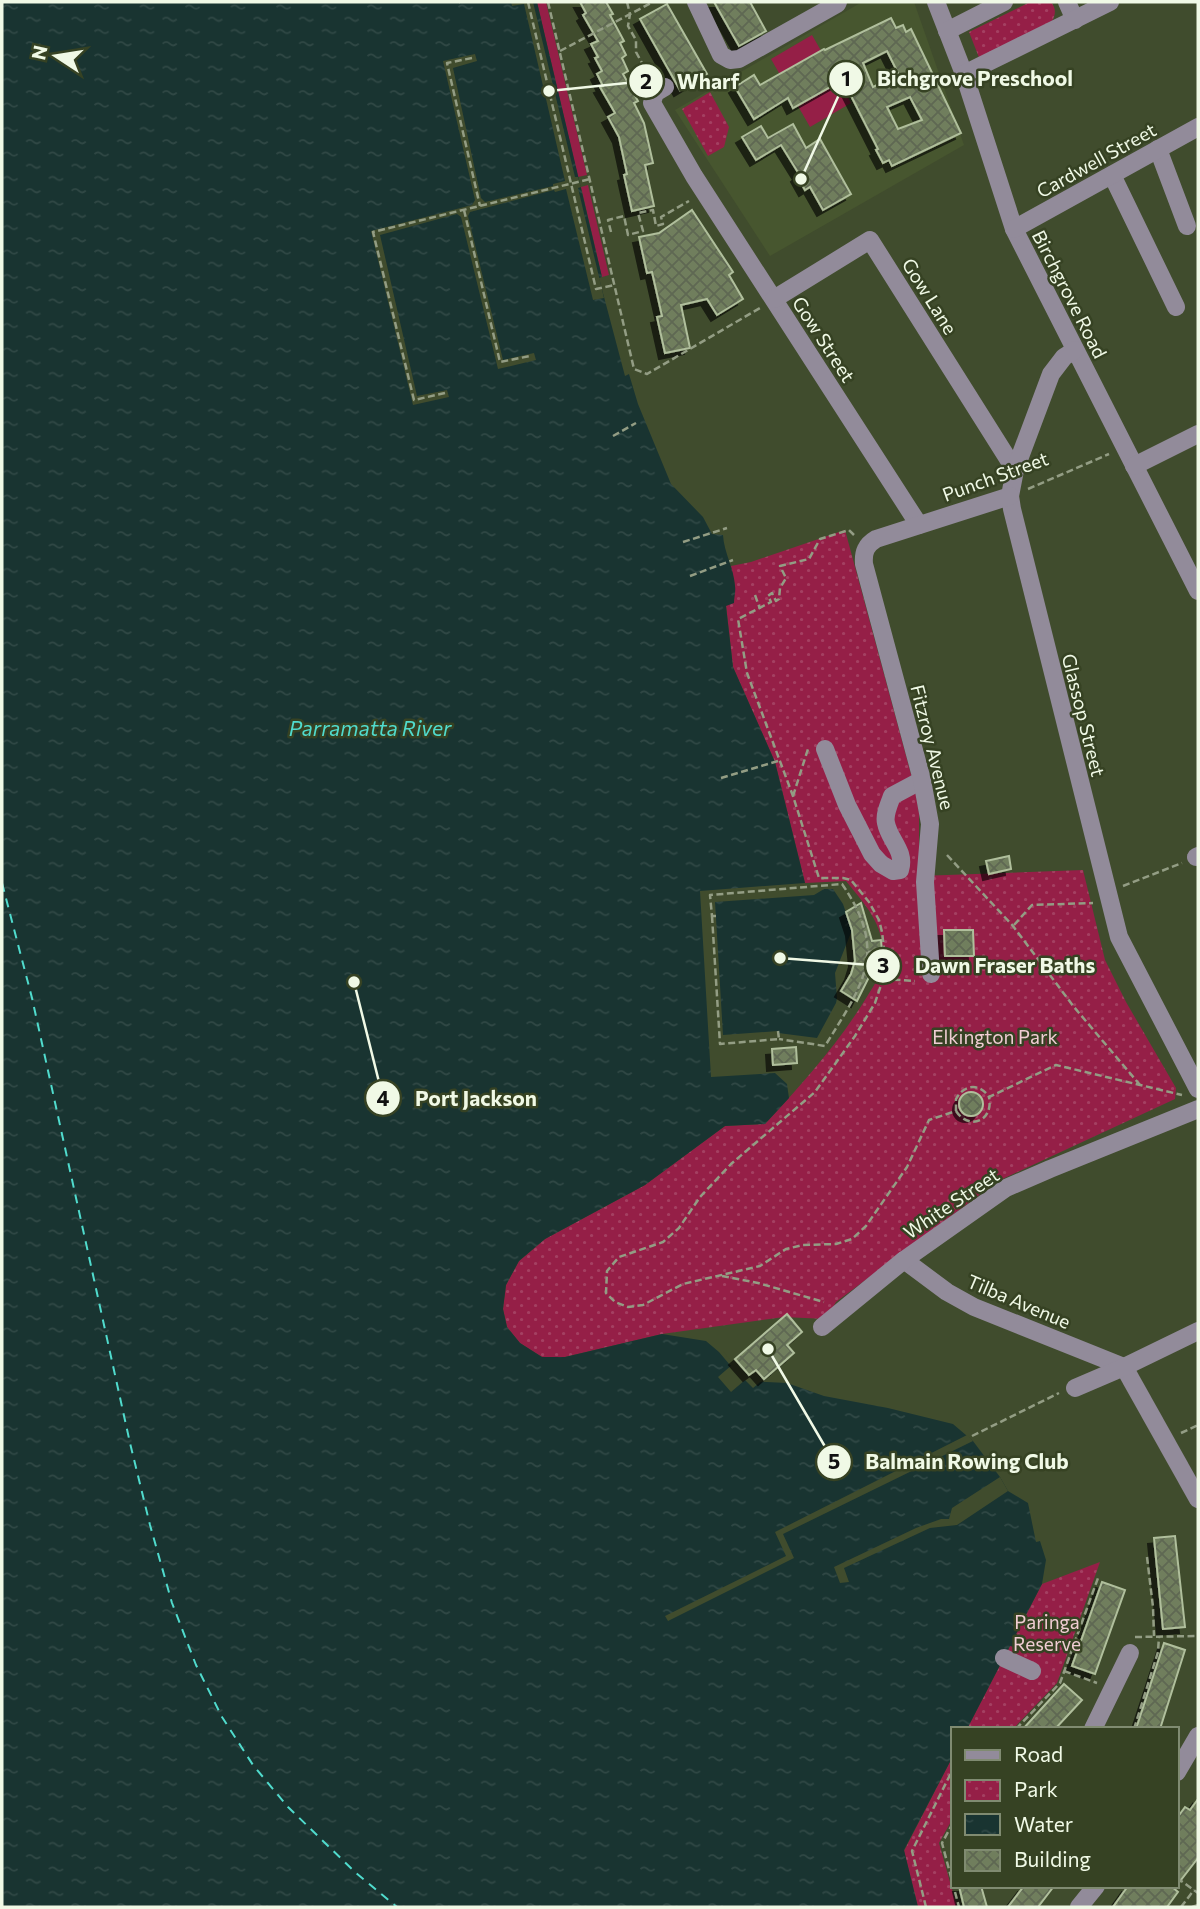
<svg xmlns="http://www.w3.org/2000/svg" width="1200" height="1909" font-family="Commissioner,sans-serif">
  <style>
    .built { fill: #47562f }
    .grass { fill: #951f47 }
    .park { fill: url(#park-dots) }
    .water { fill: url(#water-ripples) }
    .pier { fill: #404c2d }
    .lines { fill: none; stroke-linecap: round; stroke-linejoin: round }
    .ferry { stroke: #50dbcd; stroke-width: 2; stroke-dasharray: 9 7; stroke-linecap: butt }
    .building { fill: url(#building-cross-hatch); stroke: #b0bf9c; stroke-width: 2; fill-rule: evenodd; filter: url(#shadow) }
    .path { stroke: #939d84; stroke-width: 2.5; stroke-dasharray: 7 3.5; stroke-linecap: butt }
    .minor { stroke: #928b9a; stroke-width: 18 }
    .labels { text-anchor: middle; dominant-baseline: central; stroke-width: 5; stroke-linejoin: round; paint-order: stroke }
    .street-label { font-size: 19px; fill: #f0f9e6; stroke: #364223 }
    .park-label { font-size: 19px; fill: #f0cdd3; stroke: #364223 }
    .water-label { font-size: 21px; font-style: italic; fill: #50dbcd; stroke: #364223 }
    .leader { fill: none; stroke: #f0f9e6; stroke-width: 2.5 }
    .callout-dot { fill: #f0f9e6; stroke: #364223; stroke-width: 2.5 }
    .mark-label { font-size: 21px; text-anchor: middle; font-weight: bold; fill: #111 }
    .callout-label { font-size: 21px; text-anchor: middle; font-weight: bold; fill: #f0f9e6; stroke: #364223; stroke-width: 5; stroke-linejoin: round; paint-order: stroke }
  </style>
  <defs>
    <pattern id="park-dots" width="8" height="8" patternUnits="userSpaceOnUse" patternTransform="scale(1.75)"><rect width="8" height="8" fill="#951f47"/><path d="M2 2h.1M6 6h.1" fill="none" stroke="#a44062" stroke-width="1.8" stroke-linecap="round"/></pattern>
    <pattern id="water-ripples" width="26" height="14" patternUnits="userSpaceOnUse" patternTransform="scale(1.75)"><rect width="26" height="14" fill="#193431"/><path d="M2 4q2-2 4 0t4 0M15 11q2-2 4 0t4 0" fill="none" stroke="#304845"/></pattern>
    <pattern id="building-cross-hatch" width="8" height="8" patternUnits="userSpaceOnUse" patternTransform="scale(1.75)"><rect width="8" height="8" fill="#707e5d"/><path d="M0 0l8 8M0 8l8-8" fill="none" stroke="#5e6752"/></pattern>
    <filter id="shadow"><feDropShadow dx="-6" dy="6" stdDeviation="0" flood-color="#0009"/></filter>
  </defs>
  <rect width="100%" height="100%" fill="#404c2d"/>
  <path class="built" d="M862 2H914L964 145 770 256 675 110Z"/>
  <g class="grass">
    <path d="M537 2H546L587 175 578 177Z"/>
    <path d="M812 35 851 103 810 127 771 59Z"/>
    <path d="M588 185 609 275 602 277 581 187Z"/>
  </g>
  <g class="park">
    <path d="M1030 2H1051C1056 8 1056 14 1052 21L980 60 969 32Z"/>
    <path d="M710 92 729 127 724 147 708 156 682 109Z"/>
    <path d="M845 530 915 789 919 813V876L1083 870 1105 960 1126 1002 1176 1088 1175 1099 998 1181 836 1302 826 1319 784 1317 662 1334 565 1357H542L520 1343 507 1327 503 1309 506 1285 519 1261 545 1239 645 1185 725 1126 765 1124C803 1083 839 1043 868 995 874 985 883 973 883 961 885 925 867 907 846 881L805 883 775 762 733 667 726 605 735 586 731 566 751 562Z"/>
    <path d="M1100 1562 1057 1683 1013 1729H967L1042 1584Z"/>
    <path d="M953 1756V1818L939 1843 957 1907H918L904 1851Z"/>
  </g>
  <g class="water">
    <path d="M2 2H537L602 277 599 278 625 376 629 374 638 404 671 484 703 517 712 534 723 535C724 553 734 568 735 586 736 591 734 598 734 603L726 606 733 667 775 762 805 883 700 891 711 1077 775 1073 787 1084 789 1098 765 1124 725 1126 645 1185 545 1239 519 1261 506 1285 503 1309 507 1327 520 1343 542 1357H565L662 1334 706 1341 719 1352 730 1365 750 1381 787 1383 824 1396 888 1408 953 1424 973 1441 1000 1477 1008 1491 1028 1503 1036 1542 1040 1541 1046 1560 1042 1584 1016 1634 1020 1637 1014 1647 1010 1646 967 1729H953V1756L904 1850 918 1907H2Z"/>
    <path d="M824 889H833L843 904 852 930 835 973 837 998 836 1003 817 1038 778 1033V1031L723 1035 715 902 814 895Z"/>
  </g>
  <g class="pier">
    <path d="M511 2H533L575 177H578L581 187 578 188 604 298 593 300 566 189 555 192 554 190 470 212 468 216 503 360 534 353 536 360 498 369 461 217 457 214 380 235 417 396 447 390 449 397 413 405 371 231 472 205 475 200 443 61 475 54 477 61 453 68 481 198 485 202 553 186V184L565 181 524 4 512 6Z"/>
    <path d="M723 1351 732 1362 751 1378 764 1379 753 1388 745 1380 731 1392 718 1377 733 1364Z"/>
    <path d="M967 1435 973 1441 783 1534 794 1558 668 1621 665 1616 786 1556 775 1532Z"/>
    <path d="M1000 1477 1008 1491 957 1525 930 1528 844 1568 849 1582 840 1583 834 1567 916 1528 941 1519H949L952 1508Z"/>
  </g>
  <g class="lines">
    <path class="ferry" d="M2 883 32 998 130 1443 150 1525 172 1603 196 1665 222 1717 253 1765 288 1807 356 1873 397 1907"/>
  </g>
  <g class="building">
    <path d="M580 2H606L613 14 610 15 624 41 620 43 626 55 622 58 628 71 623 74 638 101 634 103 644 123 653 163 645 165 654 206 632 211 624 175 627 174 619 137 608 117 615 113 600 87 603 86 597 74 602 71 595 58 598 57 591 44 598 41 583 15 586 13Z"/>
    <path d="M714 2H750L766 31 739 46Z"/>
    <path d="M667 4 707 74 680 90 640 19Z"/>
    <path d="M891 18 896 28 903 25 906 32 911 29 961 133 892 166 889 160 883 163 876 150 878 149 843 80 793 108 788 98 754 119 735 87 754 75 760 85 824 49 825 50ZM887 51 898 73 873 87 863 63ZM910 97 922 120 898 129 887 107Z"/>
    <path d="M793 124 806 148 820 139 851 194 823 210 810 187 805 190 797 176 799 174 781 145 756 160 742 137 761 126 768 138Z"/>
    <path d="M692 210 733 272 729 275 743 299 717 315 707 299 681 305 690 348 665 353 657 317 662 316 652 272 647 273 639 237 659 233Z"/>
    <path d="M1009 856 1011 869 989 874 986 861Z"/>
    <path d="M861 903 872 941 881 940 883 962 872 963 870 975 857 1001 841 991 851 974 855 961 852 930 846 912Z"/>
    <path d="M944 930H973L974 956H945Z"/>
    <path d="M796 1047 797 1063 773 1065 772 1049Z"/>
    <circle cx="971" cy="1104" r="12"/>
    <path d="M787 1314 802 1332 787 1345 794 1353 764 1379 756 1370 749 1375 735 1359Z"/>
    <path d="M1175 1536 1185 1627 1163 1629 1154 1538Z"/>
    <path d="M1102 1582 1125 1590 1095 1674 1072 1666Z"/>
    <path d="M1164 1643 1185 1650 1160 1729H1136Z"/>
    <path d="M1064 1684 1082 1700 1055 1729H1023Z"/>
    <path d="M1198 1799V1858L1177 1885V1818L1185 1807 1190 1810Z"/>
    <path d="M959 1886H981L987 1907H964Z"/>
    <path d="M1024 1886H1054L1038 1907H1008Z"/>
    <path d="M1128 1886H1171L1178 1892 1167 1907H1113Z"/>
  </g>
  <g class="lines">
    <g class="path">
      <path d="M459 2H460"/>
      <path d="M528 2 596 289 615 285"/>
      <path d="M548 2 634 369 647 374 760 308"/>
      <path d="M627 2 630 14 628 26 636 40V52L649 76"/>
      <path d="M560 51 653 2"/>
      <path d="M472 58 447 63 480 206"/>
      <path d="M464 210 500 362 530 356"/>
      <path d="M611 232 608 220 624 216 628 235 643 231 638 213 653 210 656 226 663 224 661 217 689 201"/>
      <path d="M445 393 414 400 373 232 590 179"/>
      <path d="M613 436 636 423"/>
      <path d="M1028 489 1109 454"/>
      <path d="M854 535 849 530 820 539 809 559 780 566 786 578 780 588 779 599 776 601 772 593 768 596 771 602 738 619 747 673 793 796 819 878H843L851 880 869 902 879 920 882 932 885 957 883 979 875 1003 855 1036 815 1092 731 1164 700 1197 679 1228 663 1242 619 1257 607 1271 606 1293 615 1302 628 1307 643 1305 683 1284 760 1266 786 1249 803 1245 836 1244 852 1239 866 1226 907 1167 929 1120 956 1111V1099C964 1084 980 1083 989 1097L1056 1065 1182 1095"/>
      <path d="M683 542 727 528"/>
      <path d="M690 576 733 560"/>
      <path d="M755 595 760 609"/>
      <path d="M721 778 778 761"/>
      <path d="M793 796 808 749"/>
      <path d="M947 855 1013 926 1074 1007 1140 1085"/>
      <path d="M1123 886 1182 863"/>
      <path d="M712 916 720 1044 779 1039 778 1031"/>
      <path d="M716 916H712L710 895 842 884C889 952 863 984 825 1046L779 1039"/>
      <path d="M1014 925 1032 905 1093 903"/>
      <path d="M868 952 877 951 878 970 884 973"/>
      <path d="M883 979 915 981"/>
      <path d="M956 1111C969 1131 994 1121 989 1097"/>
      <path d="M722 1276 758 1283 824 1302"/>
      <path d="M1181 1433 1198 1425"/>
      <path d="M972 1436 1059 1393"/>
      <path d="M1147 1557 1153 1607 1154 1636"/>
      <path d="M1135 1637 1198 1636"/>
      <path d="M1016 1640 1018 1636"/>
      <path d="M1064 1671 1097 1683"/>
      <path d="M1016 1729 1060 1683 1098 1578"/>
      <path d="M1134 1729 1158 1652 1159 1636"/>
      <path d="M953 1823 942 1843 959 1907"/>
      <path d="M1177 1878 1198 1893"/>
      <path d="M926 1907 912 1851 953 1769"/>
      <path d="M1181 1907 1194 1890"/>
      <path d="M1192 1907 1198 1905"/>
    </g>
    <g class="minor">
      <path d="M696 2 721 55 730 60 739 59 837 4 838 2"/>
      <path d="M936 2 964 74 1014 229 1198 591"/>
      <path d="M1067 2 1075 20"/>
      <path d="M947 31 1004 2"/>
      <path d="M964 74 1110 2"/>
      <path d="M665 87 655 93 652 103 694 176 919 525"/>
      <path d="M1158 149 1187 226"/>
      <path d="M1112 175 1176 307"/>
      <path d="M1014 229 1198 127"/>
      <path d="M774 299 870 240 1015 470"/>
      <path d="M1075 350 1064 357 1051 374 1015 470 1010 496 1012 509 1119 937 1198 1089"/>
      <path d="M1134 466 1198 434"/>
      <path d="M825 749 847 805 872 854 881 864 893 871 900 870C906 851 889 840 886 823 884 815 889 804 892 796L922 780"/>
      <path d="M1196 857 1198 856"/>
      <path d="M931 974 925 882 930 824 922 780 864 564C863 552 866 545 876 539L1010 496"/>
      <path d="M904 1260 947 1292 974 1307 1124 1367"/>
      <path d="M822 1327 904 1260 1006 1188 1050 1169 1198 1109"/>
      <path d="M1124 1367 1198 1499"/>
      <path d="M1075 1388 1124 1367 1198 1331"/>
      <path d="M1004 1658 1032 1671"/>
      <path d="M1093 1729 1130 1653"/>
      <path d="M1177 1772 1198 1736"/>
      <path d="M1079 1907 1096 1886"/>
    </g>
  </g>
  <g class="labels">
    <g class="street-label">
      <text transform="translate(1096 160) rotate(-29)">Cardwell Street</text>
      <text transform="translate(1070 294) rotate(63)">Birchgrove Road</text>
      <text transform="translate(930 296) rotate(58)">Gow Lane</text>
      <text transform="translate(824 339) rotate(57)">Gow Street</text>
      <text transform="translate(995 476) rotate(-20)">Punch Street</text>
      <text transform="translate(1084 715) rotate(76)">Glassop Street</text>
      <text transform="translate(933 747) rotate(76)">Fitzroy Avenue</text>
      <text transform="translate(951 1203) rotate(-34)">White Street</text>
      <text transform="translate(1019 1301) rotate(23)">Tilba Avenue</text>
    </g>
    <g class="park-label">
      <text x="995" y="1036">Elkington Park</text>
      <text x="1047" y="1621">Paringa<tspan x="1047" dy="22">Reserve</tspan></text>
    </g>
    <g class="water-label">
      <text x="370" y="727">Parramatta River</text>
    </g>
  </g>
  <path class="leader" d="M801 179L846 79M549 91L646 81M780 958L883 966M354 982L383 1098M768 1349L834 1462"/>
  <g class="callout-dot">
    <circle cx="801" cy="179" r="7"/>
    <circle cx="549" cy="91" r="7"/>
    <circle cx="780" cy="958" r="7"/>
    <circle cx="354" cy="982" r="7"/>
    <circle cx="768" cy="1349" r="7"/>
    <circle cx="846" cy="79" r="18"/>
    <circle cx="646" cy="81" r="18"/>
    <circle cx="883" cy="966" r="18"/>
    <circle cx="383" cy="1098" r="18"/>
    <circle cx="834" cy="1462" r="18"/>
  </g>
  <g class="mark-label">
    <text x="846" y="86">1</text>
    <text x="646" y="89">2</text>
    <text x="883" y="973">3</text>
    <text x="383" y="1106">4</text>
    <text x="834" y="1469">5</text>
  </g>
  <g class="callout-label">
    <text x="975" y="86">Bichgrove Preschool</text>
    <text x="708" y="89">Wharf</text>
    <text x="1005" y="973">Dawn Fraser Baths</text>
    <text x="476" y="1106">Port Jackson</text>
    <text x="967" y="1469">Balmain Rowing Club</text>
  </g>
  <rect width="1200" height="1909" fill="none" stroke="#f0f9e6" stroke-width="7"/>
  <rect x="951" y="1727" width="228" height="161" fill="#364223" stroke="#808b71" stroke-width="2"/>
  <rect x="965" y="1750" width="35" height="10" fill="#928b9a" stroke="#808b71" stroke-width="2"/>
  <text x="1014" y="1762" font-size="21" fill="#f0f9e6">Road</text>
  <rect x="965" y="1780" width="35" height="21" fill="url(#park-dots)" stroke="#808b71" stroke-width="2"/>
  <text x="1014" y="1797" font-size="21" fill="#f0f9e6">Park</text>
  <rect x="965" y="1814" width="35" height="21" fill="url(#water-ripples)" stroke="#808b71" stroke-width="2"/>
  <text x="1014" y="1832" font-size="21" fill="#f0f9e6">Water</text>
  <rect x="965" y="1850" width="35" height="21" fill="url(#building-cross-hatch)" stroke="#808b71" stroke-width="2"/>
  <text x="1014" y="1867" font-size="21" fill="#f0f9e6">Building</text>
  <g transform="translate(56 56) rotate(282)" stroke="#364223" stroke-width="5" paint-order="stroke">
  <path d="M0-5L12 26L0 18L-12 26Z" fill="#f0f9e6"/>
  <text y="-10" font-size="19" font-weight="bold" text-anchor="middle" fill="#f0f9e6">N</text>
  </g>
</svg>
